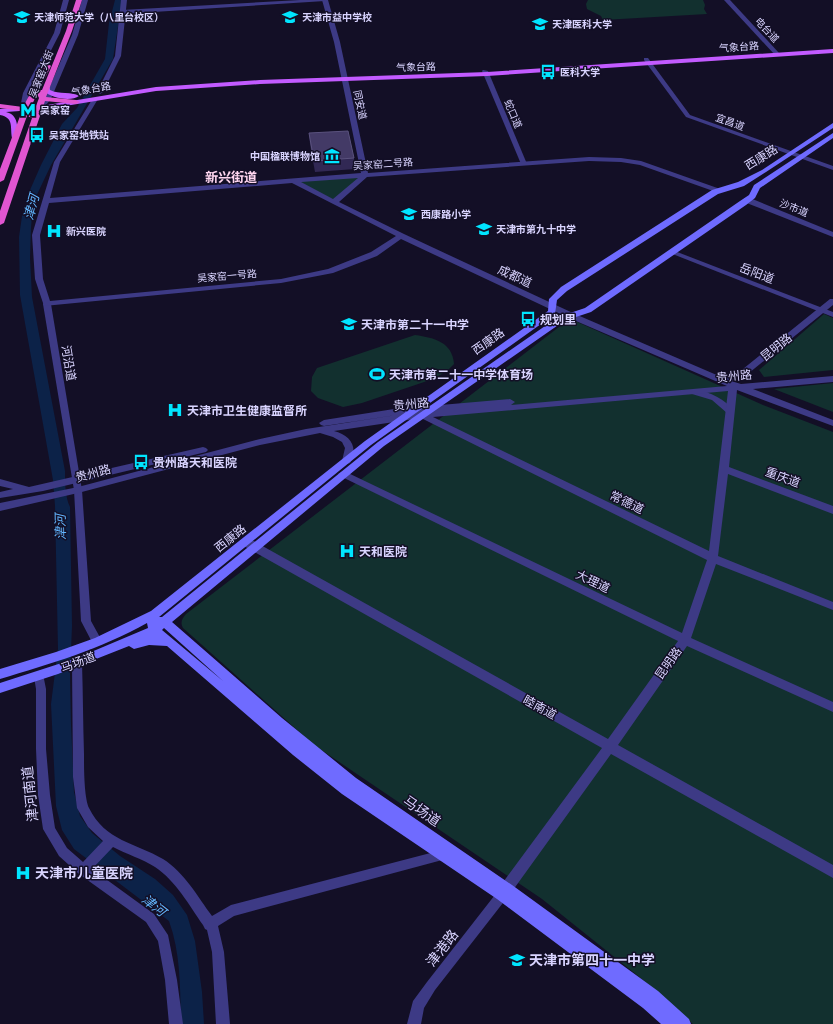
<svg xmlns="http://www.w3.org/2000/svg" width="833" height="1024" font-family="Ubuntu,'Noto Sans SC',sans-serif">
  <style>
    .green { fill: #12302f }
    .water { fill: #0c2248 }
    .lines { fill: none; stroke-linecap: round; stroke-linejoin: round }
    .minor { fill: #3d3a85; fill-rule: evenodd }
    .tertiary { fill: #3d3a85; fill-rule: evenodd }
    .secondary { fill: #6f6bff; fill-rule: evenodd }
    .primary { fill: #c25bff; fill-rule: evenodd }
    .trunk { fill: #e055d1; fill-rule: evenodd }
    .wall { fill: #312854 }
    .building { fill: #433a66; stroke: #5a527e }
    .labels { text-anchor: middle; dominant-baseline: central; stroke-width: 3; stroke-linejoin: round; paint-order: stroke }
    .far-poi-label { font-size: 10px; font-weight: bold; fill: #d9d4ff; stroke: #130f26; text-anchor: start }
    .far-street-label { font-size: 10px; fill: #d9d4ff; stroke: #130f26 }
    .street-label { font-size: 12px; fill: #d9d4ff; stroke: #130f26 }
    .poi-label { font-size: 12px; font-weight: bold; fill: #d9d4ff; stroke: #130f26; text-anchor: start }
    .far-district-label { font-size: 13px; font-weight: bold; fill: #ffd6f0; stroke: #130f26 }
    .water-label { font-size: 13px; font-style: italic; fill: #62b6ff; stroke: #130f26 }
    .near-street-label { font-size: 14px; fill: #d9d4ff; stroke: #130f26 }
    .near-poi-label { font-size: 14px; font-weight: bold; fill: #d9d4ff; stroke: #130f26; text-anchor: start }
  </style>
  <rect width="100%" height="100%" fill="#130f26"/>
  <g class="green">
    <path d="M588 0H703L705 5 704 9 707 14 603 20 601 16 587 9 586 4Z"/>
    <path d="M367 174 336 201 295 180Z"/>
    <path d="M824 314 833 318V370L764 377 759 370Z"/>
    <path d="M568 320 575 321 763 405 833 432V1024H693L653 988 542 899 314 745 183 628C180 622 182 619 186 614Z"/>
    <path d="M415 335C435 338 452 342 454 364L447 371 433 379 362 403 343 407 318 398 311 391 312 377 317 368Z"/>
    <path d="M833 383V412L774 389Z"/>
  </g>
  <path class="water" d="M115 0H122L113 59 51 165 33 203 31 228 30 258 32 297 65 471C65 482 65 497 70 507L72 626 70 674 71 724 74 792 80 816 92 833 120 856 155 879 173 895 187 915 195 941 202 992 204 1024H181C180 989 181 954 169 921L74 849 62 830 56 806 51 704 58 649 55 506 53 480 20 295 19 237 22 216 30 190 41 165 62 124 77 108 105 59 109 23Z"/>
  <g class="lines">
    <g class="minor">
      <path d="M300 0H327L325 1 122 14 119 12 122 10Z"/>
      <path d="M644 58H648L690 115 833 166V170L686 117 644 60Z"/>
      <path d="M483 70 488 71 527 164 526 165 521 164 482 71Z"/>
      <path d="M672 250 833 312V317L670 253 669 252Z"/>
      <path d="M44 302H47L51 304 82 490 91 621 102 641 101 644 97 645 93 644 81 621 74 490 43 304Z"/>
      <path d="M695 389C711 393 724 398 734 411L730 414 727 413 712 400 692 394 691 392 692 390Z"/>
      <path d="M77 659 81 660 82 663C83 693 83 724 84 754 84 768 84 797 89 808 105 841 136 843 163 859 184 872 198 897 212 916L231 905 442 850 446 851 448 855 446 859 234 916 218 926 224 952 230 1024H216L212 952 207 930 205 929 203 925C189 905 176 881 155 867 143 859 126 854 113 847L92 869 154 914 168 935 177 980 183 1024H169L165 980 158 941 146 922 79 874 59 856 43 829 38 795 36 749V689L34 677 35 674 39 673 43 674 46 689V749L50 795 55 828 67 848 83 862 103 841 88 827 77 808 73 777 72 663 73 660Z"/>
      <path d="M502 889 506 891 508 895 506 899 435 990 424 1008 421 1024H407L413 1001 427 982 498 891Z"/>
    </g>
    <g class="tertiary">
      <path d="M63 0H69L60 33 29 93 27 103 29 109 24 110 21 103 23 93 54 33Z"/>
      <path d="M82 0H88L78 35 53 94C50 101 45 109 37 108V106L44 100 72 35Z"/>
      <path d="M121 0H127L121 56 103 92 100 94 97 92 115 56Z"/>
      <path d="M322 0H328L340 42 368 173 589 157 621 158 641 161 723 190 719 192H716L640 165 621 162 589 161 367 177 339 202 404 234 575 314 719 376 738 373 830 299H833V305L744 377 731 381 741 384 833 376V382L753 389 833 420V426L737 390 729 467 833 506V514L728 474 718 556 833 602V610L716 564 691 638 833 702V712L687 646 618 745 833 865V878L611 754 508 897 503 899 498 897 496 893 498 889 602 748 242 545 241 542 242 539H250L608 739 678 641 340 476 338 474 343 471 346 472 682 633 707 560 421 418 334 431C350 435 359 447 350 463L347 464 342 461 345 448 342 442 333 437 320 433 260 445 78 493 0 511V503L78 487 260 439 306 429 403 414 324 426 321 425 319 423 324 420 394 409 510 399 515 402 511 405 727 386 569 318 401 239 377 256 333 273 281 283 44 306 35 279 32 235 54 162 93 98 98 99 60 162 50 198 361 173 334 42ZM358 178 333 199 301 182ZM292 183 396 236 371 252 328 269 281 279 50 301 43 279 40 235 49 203ZM728 391 709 551 433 417Z"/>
      <path d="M724 0H730L779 53V55H775Z"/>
      <path d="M744 198H750L833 232V237L744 202Z"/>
      <path d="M203 447 206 448 208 450 206 452 43 491 0 498V492L13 489 0 486V479L29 487Z"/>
    </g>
    <path class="secondary" d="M833 123V128L766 172 744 186 718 194 567 291 557 300 555 314 371 445 159 617H162L378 442 558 317 585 308 740 201 749 195 754 185 833 133V138L760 188 755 198 746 205 591 312 564 321 384 446 172 622 282 718 356 778 512 885 658 991 689 1019 691 1024H661L643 1008 497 899 342 794 293 755 167 646 149 645 134 649 129 646 58 674 0 693V683L77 658 148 628 147 623C101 649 50 664 0 679V669L56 652 95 638 151 611 365 441 548 311 549 299 561 287 712 190 738 182 762 170ZM164 628 223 681 162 630Z"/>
    <g class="primary">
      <path d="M833 49V53L487 76 260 84 156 91 47 109 6 112C19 115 17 127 18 138L15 140 12 138C10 126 14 118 0 115V109L47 105 156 87 260 80 487 72Z"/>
      <path d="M45 84H49L50 90C59 95 72 91 79 96 71 102 51 98 44 91Z"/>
    </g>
    <path class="trunk" d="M76 0H82L72 31 46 97 76 100 80 102 76 104 45 101 4 223 0 225V211L32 118 27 116 4 180 0 182V169L22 111 0 108V104L23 107 45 66 50 65 51 66 39 90H42L66 31ZM37 94 39 98 33 114 29 111Z"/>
  </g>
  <path class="wall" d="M309 133 354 158 355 169 315 172 310 144Z"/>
  <path class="building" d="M348 131 354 158 314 161 309 133Z"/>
  <defs>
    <symbol id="university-bare" viewBox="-9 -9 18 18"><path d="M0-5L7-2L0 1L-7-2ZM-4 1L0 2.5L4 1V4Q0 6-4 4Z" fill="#00e5ff" stroke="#130f26" stroke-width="2.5" paint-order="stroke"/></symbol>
    <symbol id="school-bare" viewBox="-9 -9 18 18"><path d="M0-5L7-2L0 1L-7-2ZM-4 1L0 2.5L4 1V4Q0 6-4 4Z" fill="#00e5ff" stroke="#130f26" stroke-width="2.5" paint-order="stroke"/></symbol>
    <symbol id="bus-bare" viewBox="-9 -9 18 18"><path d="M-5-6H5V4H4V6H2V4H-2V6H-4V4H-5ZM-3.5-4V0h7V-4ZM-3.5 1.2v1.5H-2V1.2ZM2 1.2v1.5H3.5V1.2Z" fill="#00e5ff" stroke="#130f26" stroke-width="2.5" paint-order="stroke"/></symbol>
    <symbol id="metro-bare" viewBox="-9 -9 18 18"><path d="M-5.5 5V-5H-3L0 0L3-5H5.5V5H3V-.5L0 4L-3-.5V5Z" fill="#00e5ff" stroke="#130f26" stroke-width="2.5" paint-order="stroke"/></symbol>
    <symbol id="museum-bare" viewBox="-9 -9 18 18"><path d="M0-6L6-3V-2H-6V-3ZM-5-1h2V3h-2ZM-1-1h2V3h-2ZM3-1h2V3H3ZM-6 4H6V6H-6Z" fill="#00e5ff" stroke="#130f26" stroke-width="2.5" paint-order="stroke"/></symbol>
    <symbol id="hospital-bare" viewBox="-9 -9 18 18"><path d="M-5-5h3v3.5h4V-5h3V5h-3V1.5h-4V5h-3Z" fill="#00e5ff" stroke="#130f26" stroke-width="2.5" paint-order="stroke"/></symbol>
    <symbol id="stadium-bare" viewBox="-9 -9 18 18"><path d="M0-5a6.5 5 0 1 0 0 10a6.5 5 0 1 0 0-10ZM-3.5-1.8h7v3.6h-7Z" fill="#00e5ff" stroke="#130f26" stroke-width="2.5" paint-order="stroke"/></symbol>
  </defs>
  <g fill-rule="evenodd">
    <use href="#university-bare" x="11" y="6" width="22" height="22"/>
    <use href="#school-bare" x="279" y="6" width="22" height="22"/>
    <use href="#university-bare" x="529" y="13" width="22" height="22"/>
    <use href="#bus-bare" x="537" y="61" width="22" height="22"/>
    <use href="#metro-bare" x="17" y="99" width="22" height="22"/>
    <use href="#bus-bare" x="26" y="124" width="22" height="22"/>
    <use href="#museum-bare" x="321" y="145" width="22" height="22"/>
    <use href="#school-bare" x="398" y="203" width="22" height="22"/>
    <use href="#school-bare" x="473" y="218" width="22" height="22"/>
    <use href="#hospital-bare" x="43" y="220" width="22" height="22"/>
    <use href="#bus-bare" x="517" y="308" width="22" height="22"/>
    <use href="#school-bare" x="338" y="313" width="22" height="22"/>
    <use href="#stadium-bare" x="366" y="363" width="22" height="22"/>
    <use href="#hospital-bare" x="164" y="399" width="22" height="22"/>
    <use href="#bus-bare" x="130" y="451" width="22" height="22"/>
    <use href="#hospital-bare" x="336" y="540" width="22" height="22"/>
    <use href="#hospital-bare" x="12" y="862" width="22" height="22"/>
    <use href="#school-bare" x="506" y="949" width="22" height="22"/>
  </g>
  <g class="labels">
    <g class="far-poi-label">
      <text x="34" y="17">天津师范大学（八里台校区）</text>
      <text x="302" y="17">天津市益中学校</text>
      <text x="552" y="24">天津医科大学</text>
      <text x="560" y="72">医科大学</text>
      <text x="40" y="110">吴家窑</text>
      <text x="49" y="135">吴家窑地铁站</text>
      <text x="320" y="156" text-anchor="end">中国楹联博物馆</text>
      <text x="421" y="214">西康路小学</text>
      <text x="496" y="229">天津市第九十中学</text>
      <text x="66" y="231">新兴医院</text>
    </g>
    <g class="far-street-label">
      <text transform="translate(767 30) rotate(47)">电台道</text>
      <text transform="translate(739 47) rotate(-4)">气象台路</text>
      <text transform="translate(416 67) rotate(-2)">气象台路</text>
      <text transform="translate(41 74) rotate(-69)">吴家窑大街</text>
      <text transform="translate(91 89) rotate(-10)">气象台路</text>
      <text transform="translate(360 105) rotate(78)">同安道</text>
      <text transform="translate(513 114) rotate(67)">蛇口道</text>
      <text transform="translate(730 122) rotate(20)">宜昌道</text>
      <text transform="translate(383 164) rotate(-4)">吴家窑二号路</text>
      <text transform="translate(794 208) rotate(22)">沙市道</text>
      <text transform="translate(227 276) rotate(-5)">吴家窑一号路</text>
    </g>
    <g class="street-label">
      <text transform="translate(761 157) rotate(-32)">西康路</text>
      <text transform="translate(757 273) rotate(21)">岳阳道</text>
      <text transform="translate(515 276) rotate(25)">成都道</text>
      <text transform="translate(488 341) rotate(-35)">西康路</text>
      <text transform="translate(776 347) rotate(-39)">昆明路</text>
      <text transform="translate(69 363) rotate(81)">河沿道</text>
      <text transform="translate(734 376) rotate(-6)">贵州路</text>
      <text transform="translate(411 404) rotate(-6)">贵州路</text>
      <text transform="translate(93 473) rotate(-15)">贵州路</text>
      <text transform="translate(783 477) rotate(20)">重庆道</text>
      <text transform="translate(627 502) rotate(26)">常德道</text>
      <text transform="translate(230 538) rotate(-39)">西康路</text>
      <text transform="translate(593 581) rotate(26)">大理道</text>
      <text transform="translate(78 662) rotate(-21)">马场道</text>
      <text transform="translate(668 663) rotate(-55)">昆明路</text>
      <text transform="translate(540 707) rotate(29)">睦南道</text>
    </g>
    <g class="poi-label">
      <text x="540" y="319">规划里</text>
      <text x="361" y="324">天津市第二十一中学</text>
      <text x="389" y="374">天津市第二十一中学体育场</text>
      <text x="187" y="410">天津市卫生健康监督所</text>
      <text x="153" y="462">贵州路天和医院</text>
      <text x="359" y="551">天和医院</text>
    </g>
    <g class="far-district-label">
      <text x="231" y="177">新兴街道</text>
    </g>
    <g class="water-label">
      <text transform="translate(31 207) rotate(-75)">津河</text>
      <text transform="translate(60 527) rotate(-91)">津河</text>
      <text transform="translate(154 905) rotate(38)">津河</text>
    </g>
    <g class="near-street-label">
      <text transform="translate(30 794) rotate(-96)">津河南道</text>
      <text transform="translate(422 811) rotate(35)">马场道</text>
      <text transform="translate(442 948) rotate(-52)">津港路</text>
    </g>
    <g class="near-poi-label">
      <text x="35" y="873">天津市儿童医院</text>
      <text x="529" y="960">天津市第四十一中学</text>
    </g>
  </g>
</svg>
